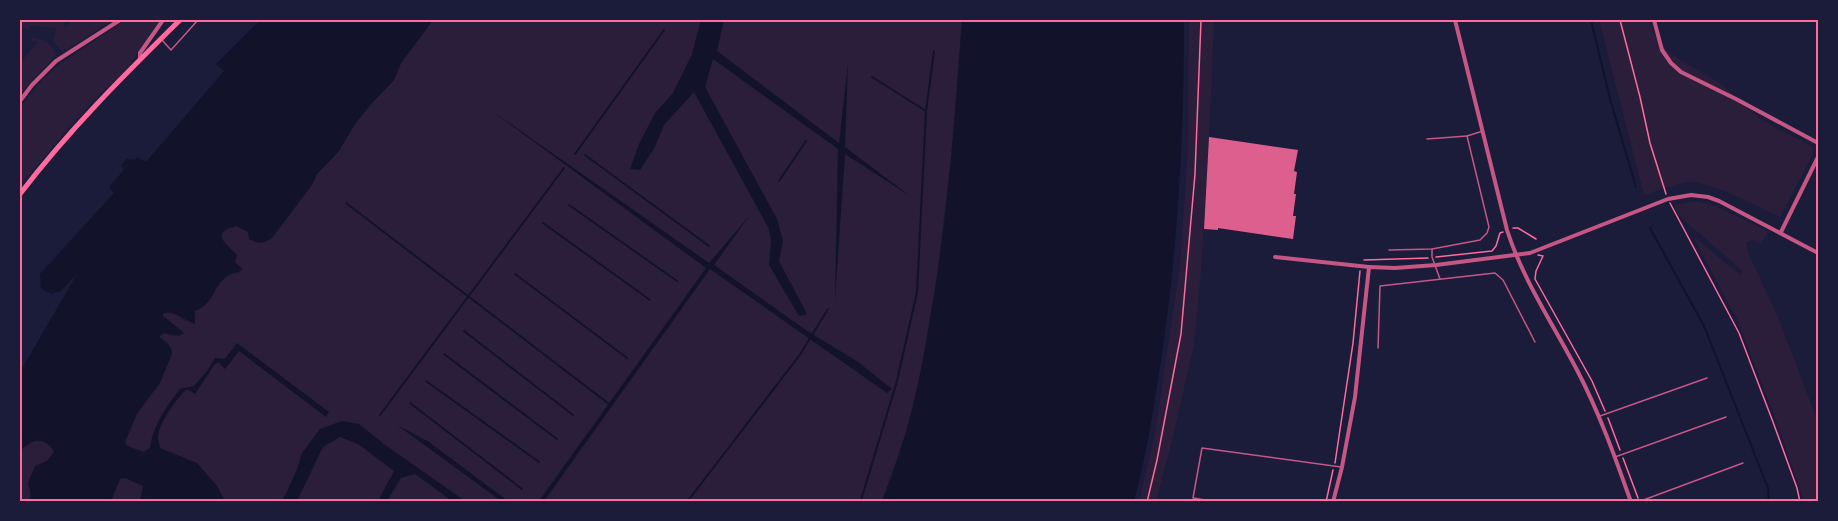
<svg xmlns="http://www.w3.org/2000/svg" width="1838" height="521" font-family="Commissioner,sans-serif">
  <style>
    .green { fill: #2a1e3b }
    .water { fill: #12122b }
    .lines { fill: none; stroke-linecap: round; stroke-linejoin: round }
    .stream { stroke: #12122b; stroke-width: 2 }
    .building { fill: #dd5f8e }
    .path { stroke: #ff6b9d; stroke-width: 1.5 }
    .service { stroke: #c65784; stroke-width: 1.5 }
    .minor { stroke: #c65784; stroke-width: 4 }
    .secondary { stroke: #ff6b9d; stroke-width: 5 }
    .neatline { fill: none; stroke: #ff6b9d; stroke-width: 2 }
  </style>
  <rect width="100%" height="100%" fill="#1b1b3a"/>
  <g class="green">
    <path d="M20 20H65L63 24 65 28 73 20H105L109 22 66 50H62L53 42 56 28 30 26V29L20 28Z"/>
    <path d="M125 20H159L124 74 101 93 72 124 20 186V108L42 80 59 65Z"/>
    <path d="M433 20H962L951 156 936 284 920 374 908 427 882 501 111 502 120 479 125 442 169 344 160 337V335L164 333 173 336 184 333 163 316V313C173 311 178 315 185 321L195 319V311C213 304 216 273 239 273L235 262 222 242C219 231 229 228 237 226L248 232 293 209 312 185 317 174 339 151 355 124 372 103 394 80 401 63Z"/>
    <path d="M1189 20H1214L1210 118 1201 272 1194 345 1172 441 1156 501 1139 502 1155 433 1180 265 1188 147Z"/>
    <path d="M1599 20H1649C1661 58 1689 62 1719 83 1733 92 1743 106 1757 116 1772 127 1790 134 1806 143L1812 147 1813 154 1780 217 1725 191 1699 183 1688 182 1674 185 1644 195Z"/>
    <path d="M32 38C43 38 54 44 56 56L35 77 20 95V63L37 43 36 41 31 42Z"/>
    <path d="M1694 201 1713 205 1768 231 1761 244 1752 240 1746 242 1748 252 1778 317 1818 422V501H1804L1780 431 1737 319 1692 235 1740 275 1743 272 1735 264 1679 216 1674 205Z"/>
    <path d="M36 440C45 442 50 444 54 452 50 462 37 464 32 473 27 483 32 491 29 501L20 502V451L28 443Z"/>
  </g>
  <g class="water">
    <path d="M260 20H433L401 63 394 80 372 103 355 124 339 151 317 174 312 185 272 238C263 244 258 244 249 239L248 232 237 226C209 232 225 243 237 255L235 262 243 269C238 274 233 272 227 276 211 289 215 303 195 311V324C184 320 175 310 163 313V316L184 333 180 336 164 333 160 336V338C166 343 172 345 172 354L160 383 136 415 125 442 126 445 143 452 150 448C153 425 166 407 180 389L194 386 207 371 215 358 225 359 237 343 329 412 326 417 239 351 225 369 218 362 214 365 195 394 187 389C177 398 158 424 158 438 158 440 160 446 160 448L197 463 217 486 225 501 153 502 147 498 146 501H140L143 486 125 478 120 479 111 501H29L31 494 28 483 35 466 47 461 54 452C44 434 32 440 20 451V372L77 274 61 291 52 294 41 289 40 274 114 193 109 187 124 170 121 165 127 159 135 160 137 157 146 162 224 71 216 64Z"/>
    <path d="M701 20H724L717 51 839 143 848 64 845 147 910 196 845 154 835 301 838 149 713 59 705 87 777 219 783 241 779 261 807 314 799 316 769 265 771 239 769 229 694 92 664 125 655 147 640 170 630 169 639 144 655 113 673 93 692 54Z"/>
    <path d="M962 20H1184C1184 136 1178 251 1160 367 1153 412 1146 457 1134 501H882C907 441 921 378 931 313 948 216 955 118 962 20Z"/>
    <path d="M488 108 709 263 750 215 714 265 806 330 858 362 892 389 887 393 710 269 544 501H539L706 268Z"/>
    <path d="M342 421 359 424 384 444 465 501H452L415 474 401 478 387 501H378L394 471 358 444 340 437 323 447 297 501H281L286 494 297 469 302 453 320 429Z"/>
    <path d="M397 425 429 442 508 501H501Z"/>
  </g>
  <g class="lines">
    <g class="stream">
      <path d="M1591 20 1610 99 1636 187"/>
      <path d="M872 77 926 111"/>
      <path d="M575 154 664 30"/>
      <path d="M585 155 709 246"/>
      <path d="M779 181 806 141"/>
      <path d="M346 203 609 404"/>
      <path d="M569 205 677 281"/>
      <path d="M543 223 650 300"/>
      <path d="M1650 228 1704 326 1768 488 1769 502"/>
      <path d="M515 274 627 358"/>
      <path d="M464 331 573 415"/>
      <path d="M444 354 557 439"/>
      <path d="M426 381 539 462"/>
      <path d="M410 403 522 489"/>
      <path d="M380 415 564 168"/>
      <path d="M861 500 897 381 917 292 926 111 934 51"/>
      <path d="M687 502 799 356 828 309"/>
    </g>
  </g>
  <path class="building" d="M1209 137 1298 150 1294 171 1297 172 1294 194H1296L1293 216H1296L1293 239 1218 228V230L1204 229Z"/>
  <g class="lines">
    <g class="path">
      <path d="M1620 20 1640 97 1650 143 1666 194"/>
      <path d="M1670 203 1739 333 1773 422 1797 488 1800 502"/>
      <path d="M1513 228H1518L1536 239"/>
      <path d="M1538 255 1543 256 1536 271 1535 279 1592 381 1605 411"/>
      <path d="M1436 257 1492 251 1496 246 1500 233 1503 232"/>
      <path d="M1364 260 1428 258"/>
      <path d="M1608 418 1620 450"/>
      <path d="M1623 458 1638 498"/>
      <path d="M1335 463 1353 343 1360 271"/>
      <path d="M1147 502 1157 460 1181 334 1195 174 1201 20"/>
      <path d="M1326 502 1333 470"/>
    </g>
    <g class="service">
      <path d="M162 40 171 50 198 20"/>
      <path d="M1427 139 1467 136"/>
      <path d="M1432 249V257L1440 279"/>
      <path d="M1389 250 1432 249 1480 240 1487 233 1489 227 1467 136 1483 131"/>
      <path d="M1378 348 1380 286 1495 273 1503 280 1535 342"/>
      <path d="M1600 416 1707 378"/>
      <path d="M1615 457 1726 417"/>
      <path d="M1217 502 1193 498 1202 448 1341 467"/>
      <path d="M1638 502 1743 463"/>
    </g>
    <g class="minor">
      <path d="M1455 20 1507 230C1523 280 1553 324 1577 370 1599 412 1615 457 1631 502"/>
      <path d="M1654 20 1662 50 1671 63 1681 72 1736 99 1818 143"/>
      <path d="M140 60V53L163 20"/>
      <path d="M20 101 32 85 56 61 120 20"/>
      <path d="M1781 232 1818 157"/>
      <path d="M1275 257 1369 267"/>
      <path d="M1333 502 1342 467 1355 397 1369 267 1395 268 1436 265 1530 253 1668 199 1691 195 1708 197 1719 201 1818 253"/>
    </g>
    <path class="secondary" d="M20 194C68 131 124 75 180 20"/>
  </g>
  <rect width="1838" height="521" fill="none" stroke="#1b1b3a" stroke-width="42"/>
  <rect x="21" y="21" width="1796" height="479" class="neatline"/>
</svg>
